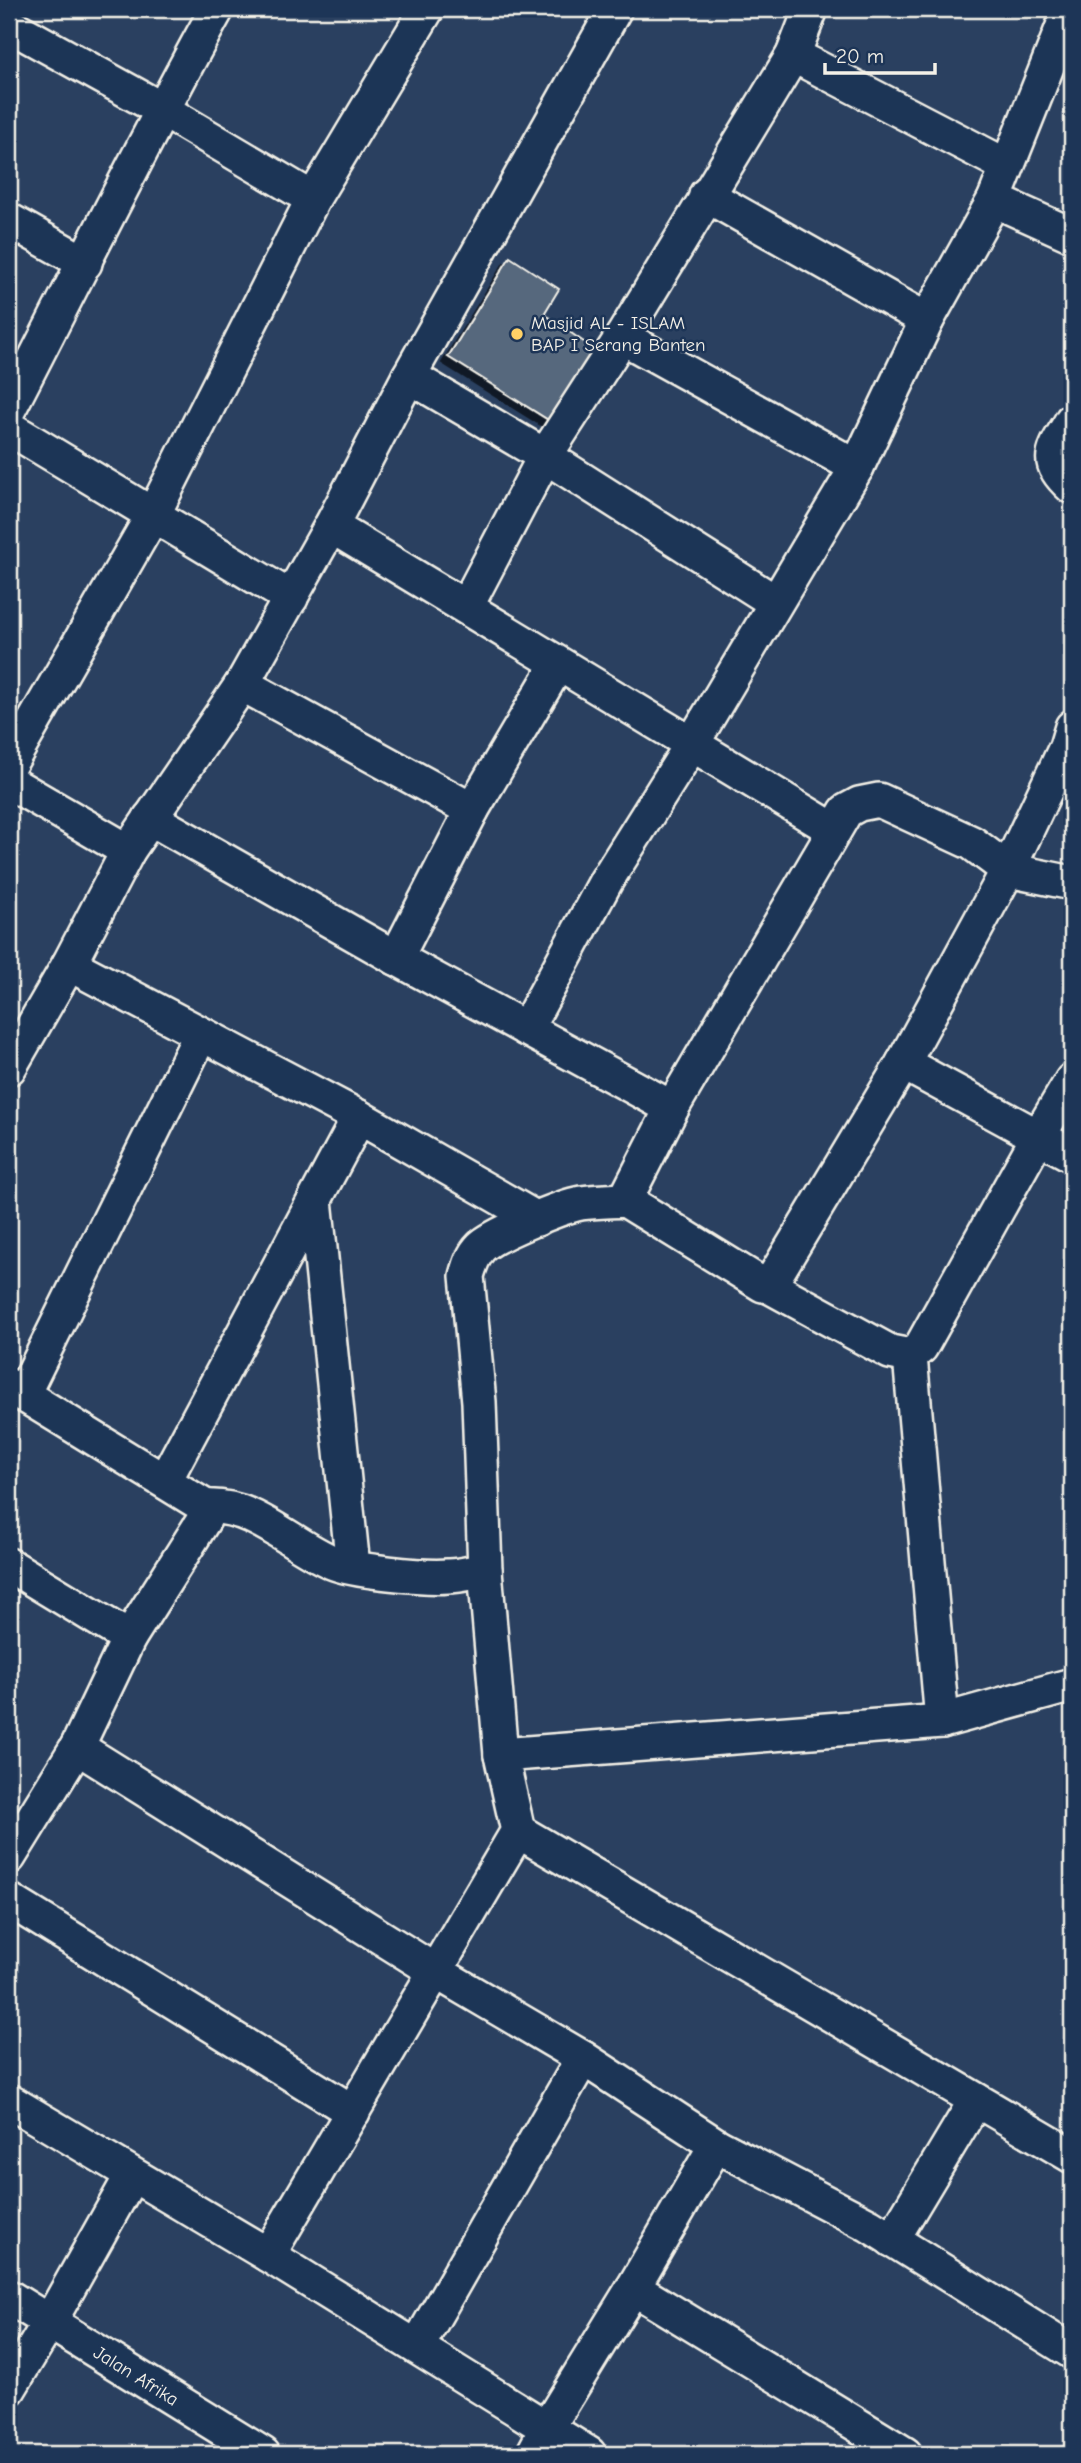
<svg xmlns="http://www.w3.org/2000/svg" width="1081" height="2463" font-family="'Comic Neue',sans-serif">
  <style>
    .building { fill: #56677d; stroke: #f4f1e8; stroke-width: 2; filter: url(#shadow) }
    .lines { fill: none; stroke-linecap: round; stroke-linejoin: round }
    .minor-casing { stroke: #f4f1e8; stroke-width: 38 }
    .minor { stroke: #1d3557; stroke-width: 33 }
    .poi-dot { fill: #ffd166; stroke: #1d3557; stroke-width: 2.5 }
    .labels { text-anchor: middle; dominant-baseline: central; stroke-width: 5; stroke-linejoin: round; paint-order: stroke }
    .poi-label { font-size: 19px; fill: #f4f1e8; stroke: #1d3557; text-anchor: start }
    .street-label { font-size: 19px; fill: #f4f1e8; stroke: #1d3557 }
  </style>
  <defs>
    <filter id="shadow"><feDropShadow dx="-6" dy="6" stdDeviation="0" flood-color="#0009"/></filter>
  </defs>
  <rect width="100%" height="100%" fill="#2a4060"/>
  <filter id="ink" filterUnits="userSpaceOnUse"><feTurbulence type="fractalNoise" baseFrequency=".0143" numOctaves="2"/><feDisplacementMap in="SourceGraphic" scale="14" xChannelSelector="R" yChannelSelector="G"/><feConvolveMatrix kernelMatrix="1 2 1 2 8 2 1 2 1" color-interpolation-filters="sRGB"/></filter>
  <g filter="url(#ink)">
    <path class="building" d="M510 257 559 289 544 314 601 354 558 426 448 357Z"/>
    <g class="lines">
      <defs>
        <g id="minor">
          <path d="M9 25 161 109 313 199"/>
          <path d="M793 55 1007 166"/>
          <path d="M706 195 927 320"/>
          <path d="M994 200 1072 235"/>
          <path d="M9 220 85 263"/>
          <path d="M622 337 857 467"/>
          <path d="M409 376 545 456 775 602"/>
          <path d="M9 409C78 276 144 140 217 9"/>
          <path d="M1072 420C1055 450 1041 460 1072 487"/>
          <path d="M9 428 291 598"/>
          <path d="M331 526 409 376 615 9"/>
          <path d="M466 607 545 456 622 337 793 55 811 9"/>
          <path d="M242 684 472 810"/>
          <path d="M1072 727 1066 747 1008 870 903 1063 1072 1155"/>
          <path d="M9 765 153 515 313 199 427 9"/>
          <path d="M9 782 128 851"/>
          <path d="M150 818 396 958 672 1108"/>
          <path d="M396 958 472 810 558 664"/>
          <path d="M526 1029 606 881 692 744 857 467 927 320 994 200 1070 9"/>
          <path d="M9 1068 69 964"/>
          <path d="M315 1200 353 1567"/>
          <path d="M625 1200 763 1285 769 1286 903 1063"/>
          <path d="M537 1219 359 1117 69 964 128 851 242 684 331 526 834 830"/>
          <path d="M769 1286 890 1352 910 1356"/>
          <path d="M9 1386 206 1507C254 1504 290 1544 332 1562 352 1571 426 1578 448 1576 461 1576 473 1572 485 1570"/>
          <path d="M23 1394 201 1034"/>
          <path d="M165 1480 359 1117"/>
          <path d="M9 1565 129 1638"/>
          <path d="M942 1721 910 1356 921 1347 1038 1137 1072 1080"/>
          <path d="M77 1747 435 1971 583 2058 716 2145 869 2225 1072 2352"/>
          <path d="M501 1755 485 1570 479 1402 467 1276C470 1265 473 1255 481 1247 494 1234 563 1206 581 1203 596 1201 611 1201 625 1200L672 1108 846 811 859 804 879 800 972 843 1008 870 1072 883"/>
          <path d="M518 1831 1072 2156"/>
          <path d="M9 1857 77 1747 129 1638 205 1518 206 1507"/>
          <path d="M9 1900 353 2112"/>
          <path d="M9 2101 268 2255 547 2428 533 2454"/>
          <path d="M892 2240 976 2100"/>
          <path d="M268 2255 518 1831 501 1755 942 1721 1072 1685"/>
          <path d="M633 2288 905 2454"/>
          <path d="M9 2297 263 2454"/>
          <path d="M417 2347 583 2058"/>
          <path d="M9 2389 49 2323 132 2175"/>
          <path d="M589 2454 547 2428 633 2288 716 2145"/>
        </g>
      </defs>
      <use href="#minor" class="minor-casing"/>
      <use href="#minor" class="minor"/>
    </g>
  </g>
  <circle class="poi-dot" cx="517" cy="334" r="7"/>
  <g class="labels">
    <g class="poi-label">
      <text x="531" y="323">Masjid AL - ISLAM<tspan x="531" dy="22">BAP I Serang Banten</tspan></text>
    </g>
    <g class="street-label">
      <text transform="translate(136 2376) rotate(32)">Jalan Afrika</text>
    </g>
  </g>
  <rect width="1081" height="2463" fill="none" stroke="#1d3557" stroke-width="35"/>
  <rect x="18" y="18" width="1046" height="2428" fill="none" stroke="#f4f1e8" stroke-width="2.5" filter="url(#ink)"/>
  <path d="M825 63v10h110v-10" fill="none" stroke="#f4f1e8" stroke-width="3.5"/>
  <text x="836" y="63" font-size="21" fill="#f4f1e8" stroke="#1d3557" stroke-width="5" paint-order="stroke">20 m</text>
</svg>
